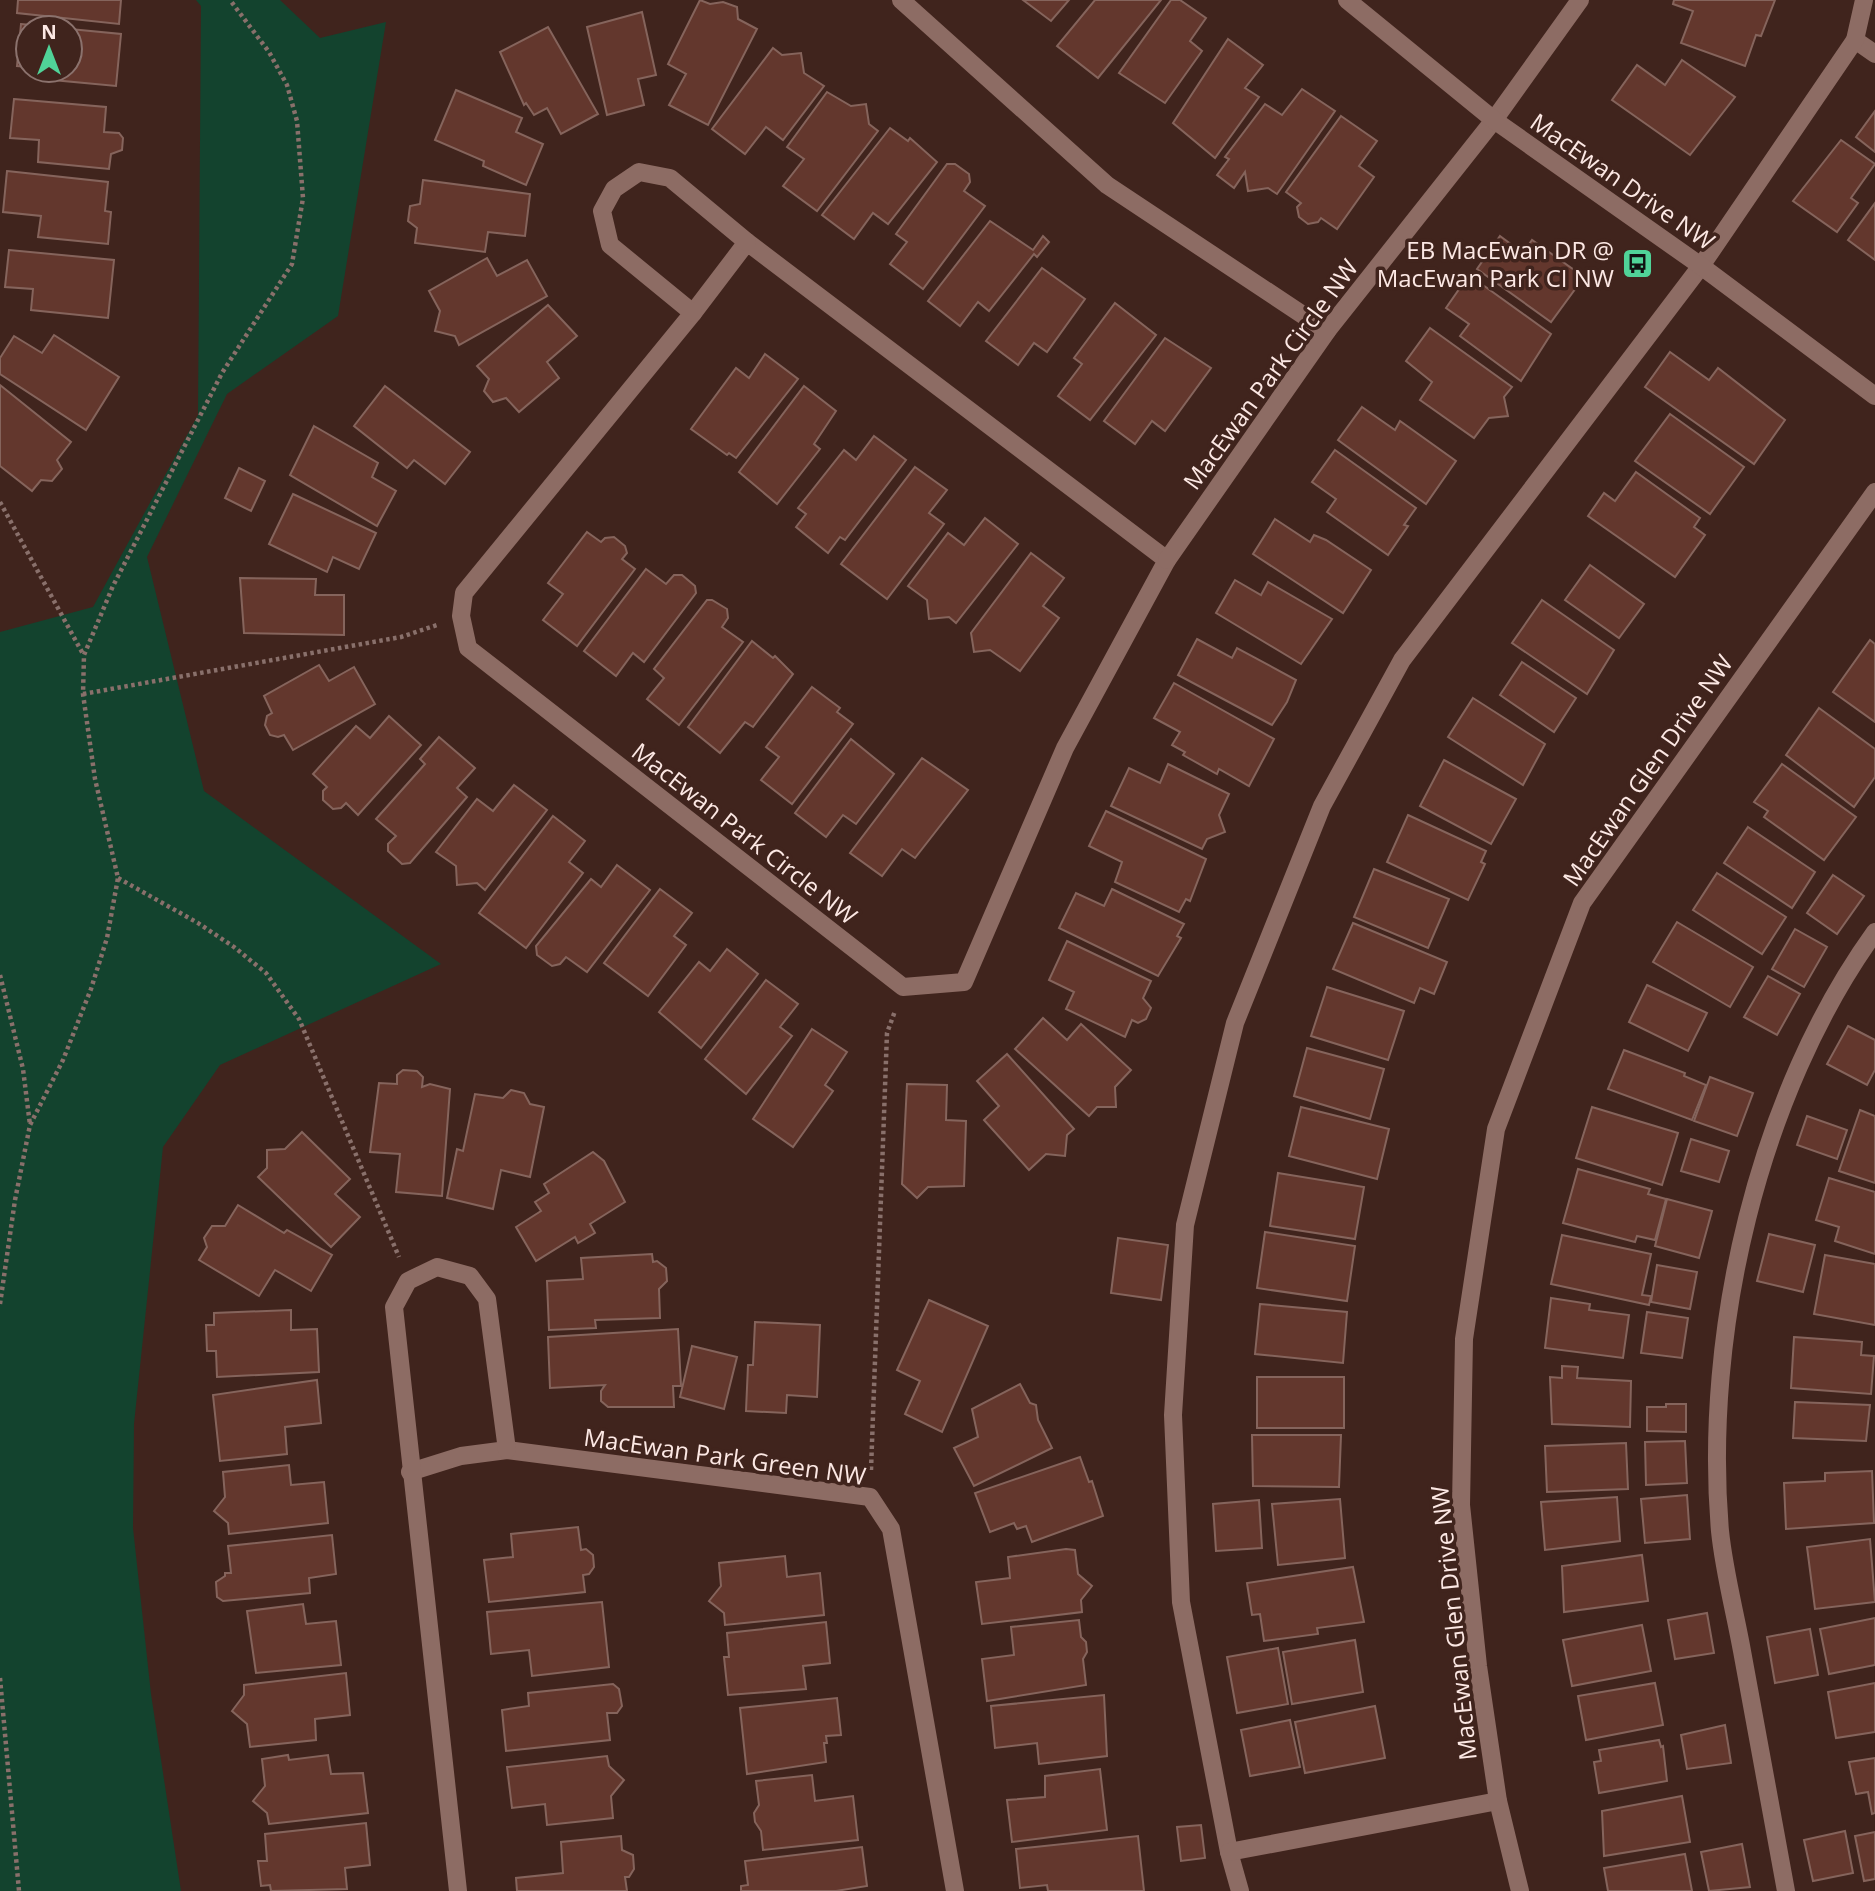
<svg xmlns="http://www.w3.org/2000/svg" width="1875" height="1891" font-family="'Open Sans',sans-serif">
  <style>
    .green { fill: #13432e }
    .building { fill: #63372d; stroke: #85645c; stroke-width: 2 }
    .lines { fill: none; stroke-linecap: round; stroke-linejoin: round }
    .path { stroke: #89706b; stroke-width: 4.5; stroke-dasharray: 3.5 3.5; stroke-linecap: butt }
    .lane { stroke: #8d6c64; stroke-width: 18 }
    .street { stroke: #8d6c64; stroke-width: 18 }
    .secondary { stroke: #8d6c64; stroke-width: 18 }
    .labels { text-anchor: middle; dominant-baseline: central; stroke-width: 7; stroke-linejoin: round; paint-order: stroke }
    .street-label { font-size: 24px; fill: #fce8e4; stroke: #40241d }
    .poi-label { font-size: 24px; fill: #fce8e4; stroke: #40241d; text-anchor: end }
  </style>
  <rect width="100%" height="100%" fill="#40241d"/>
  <path class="green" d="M196 0H280L320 38 386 22 338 316 227 394 147 557 204 791 441 964 220 1065 163 1147 134 1424 133 1528 151 1694 181 1891H0V632L93 607 198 415 201 6Z"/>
  <g class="building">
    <path d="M18 0H121L119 24 17 13Z"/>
    <path d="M700 0 710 4 723 2 737 7 738 19 757 29 708 125 669 105 686 74 668 64Z"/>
    <path d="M1023 0H1069L1051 21Z"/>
    <path d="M1095 0H1161L1098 78 1057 46Z"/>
    <path d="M1171 0H1180L1206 18 1190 41 1202 51 1165 103 1119 73Z"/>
    <path d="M1674 0H1775L1761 36 1756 35 1745 66 1681 43 1693 11 1673 4Z"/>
    <path d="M642 12 656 75 638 79 644 105 607 115 587 27Z"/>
    <path d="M21 24 61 28H28V67L17 66Z"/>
    <path d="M548 27 598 114 561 134 547 108 534 115 526 103 524 105 500 52Z"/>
    <path d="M70 29 121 34 116 86 53 80V70H70Z"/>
    <path d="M1228 39 1263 65 1245 88 1259 97 1215 158 1173 123Z"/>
    <path d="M773 48 782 55 801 53 804 73 824 86 783 140 766 127 745 154 712 129Z"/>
    <path d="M1682 60 1735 97 1690 155 1612 100 1637 65 1665 85Z"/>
    <path d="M1302 89 1335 111 1277 194 1268 188 1248 191 1245 172 1234 188 1217 175 1229 159 1225 157 1265 104 1282 115Z"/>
    <path d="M456 90 522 118 516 132 543 144 526 185 483 166 484 161 435 140Z"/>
    <path d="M827 92 851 106 866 104 869 124 878 131 817 211 783 186 804 159 787 147Z"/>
    <path d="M14 99 106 107 104 132 119 133 123 138 122 150 111 154 109 169 38 162 39 140 10 138Z"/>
    <path d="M1875 111V152L1856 137Z"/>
    <path d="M1341 116 1377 141 1359 166 1374 177 1337 229 1321 218 1318 222 1308 224 1299 217 1297 207 1301 203 1286 192Z"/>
    <path d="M890 128 908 141 910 138 937 162 888 224 873 213 854 239 822 215Z"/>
    <path d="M1841 140 1875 164 1851 198 1858 203 1837 232 1793 201Z"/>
    <path d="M947 164H955L969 174 970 182 964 191 985 206 923 289 890 264 907 242 896 234Z"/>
    <path d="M7 171 108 182 105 211 111 212 108 244 38 237 41 216 3 212Z"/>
    <path d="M423 180 530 194 525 236 488 232 485 252 415 243 417 228 408 221 410 206 420 204Z"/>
    <path d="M1875 203V260L1848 240Z"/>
    <path d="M990 221 1033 250 1043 236 1049 242 1037 257 1034 254 989 311 978 302 960 326 928 301Z"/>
    <path d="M1500 236 1523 253 1532 240 1584 277 1551 322 1477 269Z"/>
    <path d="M9 250 114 260 108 318 31 310 33 289 5 287Z"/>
    <path d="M487 258 497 276 527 260 547 296 459 345 455 336 435 331 440 311 429 291Z"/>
    <path d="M1042 268 1085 299 1047 352 1034 343 1018 365 986 341Z"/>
    <path d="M1469 275 1551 334 1521 381 1460 336 1469 324 1446 308Z"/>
    <path d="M1115 303 1156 335 1090 420 1058 396 1082 364 1074 358Z"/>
    <path d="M548 305 577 336 547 362 559 378 519 412 506 398 493 402 484 391 489 379 477 366Z"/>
    <path d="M1430 328 1512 387 1504 397 1508 416 1489 418 1474 438 1420 400 1432 382 1406 361Z"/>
    <path d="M54 335 119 377 86 430 0 374V358L14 336 42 353Z"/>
    <path d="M1165 338 1211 368 1165 431 1152 421 1135 444 1104 421Z"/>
    <path d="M1670 352 1709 380 1718 368 1785 420 1754 464 1645 387Z"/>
    <path d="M765 354 798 379 736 458 729 453 727 455 691 429 736 368 749 378Z"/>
    <path d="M0 385 71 442 57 460 62 469 52 481 41 480 32 491 0 466Z"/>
    <path d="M385 386 470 452 445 484 414 460 407 468 354 426Z"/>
    <path d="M804 386 836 411 814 444 820 449 777 504 739 472Z"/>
    <path d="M1362 407 1395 430 1400 421 1456 461 1426 504 1338 440Z"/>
    <path d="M1670 414 1744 467 1710 514 1635 461Z"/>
    <path d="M314 426 378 463 372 477 396 491 377 526 290 475Z"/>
    <path d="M874 436 906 460 845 540 840 537 828 553 796 527 806 514 798 508 844 450 856 460Z"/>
    <path d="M1335 450 1416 508 1404 525 1408 526 1388 555 1327 512 1336 499 1312 482Z"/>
    <path d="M915 467 947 490 929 513 944 524 887 599 841 564Z"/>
    <path d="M239 468 265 481 251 511 225 498Z"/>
    <path d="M1636 472 1700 518 1694 527 1705 535 1675 577 1588 516 1604 493 1615 501Z"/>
    <path d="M293 494 376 533 359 569 333 557 327 572 269 544Z"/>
    <path d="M985 518 1018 544 956 623 949 617 929 619 927 600 908 586 948 533 964 545Z"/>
    <path d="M1275 519 1310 542 1314 535 1326 540 1371 570 1343 613 1253 554Z"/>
    <path d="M587 532 601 542 605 538 614 537 625 546 627 553 622 559 635 569 577 646 543 620 563 594 548 583Z"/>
    <path d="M1031 553 1064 578 1043 606 1059 618 1020 671 990 650 974 652 971 633Z"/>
    <path d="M1590 565 1644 604 1619 638 1565 600Z"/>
    <path d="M646 569 666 584 674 575H682L695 586 696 593 644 662 633 653 616 676 584 651Z"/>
    <path d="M240 578 316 579 315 595H344V635L244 633Z"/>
    <path d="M1235 580 1261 595 1268 582 1332 619 1301 664 1216 613Z"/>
    <path d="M707 600H712L727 609 728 618 722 627 743 642 679 725 647 699 664 678 654 669Z"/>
    <path d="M1542 600 1614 650 1587 694 1512 643Z"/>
    <path d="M1197 639 1232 658 1237 648 1296 680 1287 702 1272 725 1178 675Z"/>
    <path d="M1870 640 1875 644V722L1833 692Z"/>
    <path d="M752 641 773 658 775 656 793 674 753 727 745 722 720 753 688 727Z"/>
    <path d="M1522 662 1576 698 1554 732 1500 695Z"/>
    <path d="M319 665 329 681 354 667 375 704 293 750 284 735 278 737 270 735 265 725 267 716 272 713 264 696Z"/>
    <path d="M1174 683 1274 739 1249 786 1219 769 1217 774 1183 755 1185 752 1172 745 1180 732 1154 718Z"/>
    <path d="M812 687 840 708 837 712 853 724 792 804 761 780 779 757 766 747Z"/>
    <path d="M1473 698 1545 744 1523 785 1448 737Z"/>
    <path d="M1819 708 1875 749V777L1854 807 1786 755Z"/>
    <path d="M389 716 421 745 358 815 346 803 341 808 333 809 323 800V791L327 787 313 774 356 726 370 738Z"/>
    <path d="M439 737 475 768 457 788 467 797 410 863 402 864 388 851V844L396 836 376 819 425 764 420 759Z"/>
    <path d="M851 739 894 774 856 824 843 815 826 837 795 813Z"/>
    <path d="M922 758 968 790 915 858 902 849 882 876 850 853Z"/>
    <path d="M1444 760 1516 799 1491 844 1420 806Z"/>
    <path d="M1168 764 1229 794 1219 815 1225 832 1207 839 1202 849 1111 806 1129 768 1160 783Z"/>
    <path d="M1782 764 1856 817 1824 860 1764 817 1768 811 1754 802Z"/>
    <path d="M514 785 547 810 485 890 477 883 457 885 456 866 436 852 477 799 493 811Z"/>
    <path d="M1106 811 1206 859 1190 901 1186 899 1179 912 1115 882 1122 862 1089 846Z"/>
    <path d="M1408 815 1486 851 1481 862 1485 864 1468 900 1387 862Z"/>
    <path d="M553 816 585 841 569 862 583 873 526 948 479 913Z"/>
    <path d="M1748 827 1815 872 1792 908 1724 863Z"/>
    <path d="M617 865 650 890 587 972 566 957 560 964 552 966 537 955 536 946 591 879 601 887Z"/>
    <path d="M1374 869 1449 899 1428 948 1354 917Z"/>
    <path d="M1717 873 1786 917 1762 954 1693 910Z"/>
    <path d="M1833 875 1864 896 1837 934 1807 913Z"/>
    <path d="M660 889 692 913 674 936 686 945 648 996 604 963Z"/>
    <path d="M1112 889 1184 924 1177 936 1181 938 1158 976 1059 928 1076 893 1104 906Z"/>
    <path d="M1677 922 1753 967 1730 1007 1653 962Z"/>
    <path d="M1353 923 1447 962 1434 994 1420 988 1414 1003 1333 969Z"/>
    <path d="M1795 929 1827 947 1804 987 1772 969Z"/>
    <path d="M1067 941 1151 981 1143 998 1151 1008 1146 1019 1138 1023 1132 1020 1125 1037 1066 1009 1074 992 1049 980Z"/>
    <path d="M727 949 758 974 701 1048 659 1012 699 962 710 971Z"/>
    <path d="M1768 976 1800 994 1777 1035 1744 1017Z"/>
    <path d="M766 980 798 1004 780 1027 792 1036 746 1094 705 1059Z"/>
    <path d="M1647 985 1707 1013 1688 1051 1629 1022Z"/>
    <path d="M1327 987 1404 1011 1388 1060 1311 1036Z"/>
    <path d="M1043 1018 1067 1040 1081 1024 1131 1070 1115 1087 1116 1107H1097L1089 1116 1015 1049Z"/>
    <path d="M1848 1026 1875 1040V1070L1867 1085 1827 1064Z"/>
    <path d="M812 1029 847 1052 825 1085 833 1091 793 1147 753 1119Z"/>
    <path d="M1307 1048 1384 1069 1370 1119 1294 1096Z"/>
    <path d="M1624 1050 1685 1073 1684 1076 1706 1085 1692 1120 1608 1089Z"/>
    <path d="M1007 1054 1074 1129 1067 1135 1065 1156 1046 1154 1029 1170 984 1120 999 1106 977 1081Z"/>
    <path d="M403 1070 417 1071 423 1077 422 1087 430 1084 450 1089 442 1196 396 1192 400 1154 370 1152 379 1083 397 1084V1075Z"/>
    <path d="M1710 1077 1753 1093 1737 1136 1694 1121Z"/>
    <path d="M907 1084 947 1085 946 1120 966 1121 964 1186 928 1187 917 1198 902 1184Z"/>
    <path d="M511 1090 524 1093 530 1104 544 1107 530 1177 501 1170 493 1209 447 1198 457 1149 463 1151 475 1094 503 1098Z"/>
    <path d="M1301 1107 1389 1129 1377 1179 1289 1156Z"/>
    <path d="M1592 1107 1678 1133 1662 1185 1576 1158Z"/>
    <path d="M1860 1110 1875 1116V1183L1839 1171Z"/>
    <path d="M1807 1116 1847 1130 1837 1159 1797 1145Z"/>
    <path d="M302 1132 350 1179 335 1194 360 1217 331 1247 258 1177 267 1168V1150L285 1149Z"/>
    <path d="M1691 1139 1729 1151 1719 1182 1681 1171Z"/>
    <path d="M593 1152 604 1161 625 1202 590 1224 595 1233 578 1243 575 1237 536 1261 516 1227 541 1211 535 1202 549 1193 544 1184Z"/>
    <path d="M1578 1169 1650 1189 1648 1194 1666 1199 1655 1240 1637 1236 1635 1242 1563 1223Z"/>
    <path d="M1278 1173 1364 1187 1355 1239 1270 1226Z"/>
    <path d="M1829 1178 1875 1192V1254L1835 1241 1839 1227 1816 1220Z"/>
    <path d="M1667 1199 1712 1211 1699 1258 1655 1246Z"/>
    <path d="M238 1205 284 1233 287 1230 332 1255 311 1291 275 1270 259 1296 199 1260 207 1247 204 1238 212 1226H225Z"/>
    <path d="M1265 1232 1355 1246 1347 1301 1257 1288Z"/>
    <path d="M1769 1234 1815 1245 1803 1292 1757 1281Z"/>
    <path d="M1562 1235 1651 1254 1642 1295 1651 1296 1649 1305 1551 1284Z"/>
    <path d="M1118 1238 1168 1245 1161 1300 1111 1293Z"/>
    <path d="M652 1254 653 1262 657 1261 666 1268 667 1281 659 1289 660 1318 595 1320 596 1328 549 1330 547 1281 583 1279 581 1258Z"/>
    <path d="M1825 1255 1875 1264V1325L1814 1314Z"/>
    <path d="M1657 1265 1697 1272 1690 1309 1651 1302Z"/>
    <path d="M1551 1298 1590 1304 1589 1310 1629 1315 1623 1358 1545 1348Z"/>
    <path d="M929 1300 988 1326 942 1432 905 1414 920 1381 897 1370Z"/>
    <path d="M1260 1304 1347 1312 1343 1363 1255 1354Z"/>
    <path d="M291 1310V1330L317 1329 319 1372 217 1377 216 1351H207L206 1325H214V1313Z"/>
    <path d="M1647 1312 1688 1318 1682 1358 1641 1353Z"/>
    <path d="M755 1322 820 1325 817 1397 787 1395 786 1413 746 1411 748 1365H753Z"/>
    <path d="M678 1329 681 1386H673L674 1407H608L601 1401V1391L605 1385 550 1388 548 1337Z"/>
    <path d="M1794 1337 1862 1342 1861 1355 1874 1356 1871 1394 1791 1388Z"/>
    <path d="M692 1346 737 1357 724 1409 680 1397Z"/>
    <path d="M1562 1366 1578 1367 1577 1378 1631 1381 1630 1427 1552 1424 1550 1377 1562 1378Z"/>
    <rect x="1257" y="1377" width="87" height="51"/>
    <path d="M317 1380 321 1423 285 1427 287 1454 220 1461 213 1395Z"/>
    <path d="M1020 1384 1030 1403 1036 1405 1038 1420 1052 1448 974 1486 954 1448 978 1437 972 1409Z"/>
    <path d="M1795 1402 1870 1405 1866 1441 1793 1438Z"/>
    <path d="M1666 1404H1686V1432L1647 1431V1407H1666Z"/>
    <path d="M1252 1435H1341L1339 1487 1253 1486Z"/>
    <path d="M1685 1441 1687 1483 1646 1485 1645 1442Z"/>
    <path d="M1626 1443 1628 1489 1547 1492 1545 1446Z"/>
    <path d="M1080 1457 1089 1482 1092 1481 1103 1516 1032 1542 1026 1526 1017 1529 1014 1523 990 1532 975 1493Z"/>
    <path d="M289 1465 291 1485 324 1482 328 1523 229 1534 228 1523 214 1511 225 1497 223 1472Z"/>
    <path d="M1872 1471 1874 1523 1786 1529 1784 1483 1825 1481V1473Z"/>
    <path d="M1687 1495 1690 1539 1645 1543 1641 1499Z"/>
    <path d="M1617 1497 1620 1541 1545 1550 1541 1502Z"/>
    <path d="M1340 1499 1345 1558 1278 1565 1272 1504Z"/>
    <path d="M1259 1500 1262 1548 1216 1551 1213 1504Z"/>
    <path d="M578 1527 581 1550 586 1549 593 1555 594 1567 589 1574 583 1575 585 1592 489 1602 484 1560 513 1557 511 1534Z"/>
    <path d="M332 1535 336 1574 309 1578 310 1593 223 1601 217 1597 216 1582 225 1576V1573H231L228 1546Z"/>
    <path d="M1870 1539 1875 1602 1815 1609 1807 1547Z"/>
    <path d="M1066 1549 1075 1550 1078 1574 1092 1586 1081 1600 1082 1612 982 1624 976 1582 1010 1578 1008 1557Z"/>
    <path d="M1642 1555 1648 1601 1564 1612 1562 1566Z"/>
    <path d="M785 1556 787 1577 820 1573 824 1615 725 1625 724 1613 709 1601 721 1586 719 1563Z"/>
    <path d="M1353 1567 1364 1622 1317 1628 1318 1634 1264 1641 1260 1614 1252 1615 1247 1583Z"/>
    <path d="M602 1602 609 1667 532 1676 529 1650 491 1654 487 1612Z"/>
    <path d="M303 1604 306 1624 336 1621 341 1665 256 1673 247 1611Z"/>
    <path d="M1707 1613 1714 1653 1675 1659 1668 1620Z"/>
    <path d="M1875 1618V1665L1829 1674 1820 1629Z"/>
    <path d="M1079 1620 1081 1637 1086 1642 1087 1652 1083 1659 1086 1685 987 1701 982 1659 1014 1655 1011 1627Z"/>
    <path d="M826 1622 830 1663 803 1666 806 1689 728 1695 724 1657H729L727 1633Z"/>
    <path d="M1642 1625 1651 1671 1572 1686 1563 1640Z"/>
    <path d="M1810 1629 1818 1675 1775 1683 1767 1637Z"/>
    <path d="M1355 1640 1363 1692 1292 1704 1283 1652Z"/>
    <path d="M1278 1648 1288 1704 1237 1713 1227 1657Z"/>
    <path d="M346 1673 350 1715 315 1719 316 1740 250 1747 247 1724 232 1711 244 1695V1685Z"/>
    <path d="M1655 1683 1663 1725 1586 1740 1578 1696Z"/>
    <path d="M1875 1683V1732L1836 1738 1828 1692Z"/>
    <path d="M613 1684 619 1689 622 1706 617 1713H607L610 1740 506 1751 502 1710 529 1706 528 1693Z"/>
    <path d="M1104 1695 1107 1756 1039 1764 1037 1743 995 1748 991 1706Z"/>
    <path d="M837 1698 841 1735 826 1736 827 1743H824L826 1762 747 1774 740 1708Z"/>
    <path d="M1375 1706 1385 1758 1305 1773 1295 1722Z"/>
    <path d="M1290 1720 1300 1767 1250 1776 1241 1730Z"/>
    <path d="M1725 1725 1731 1763 1687 1769 1681 1735Z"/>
    <path d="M1659 1740 1661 1747 1663 1746 1667 1781 1599 1793 1594 1762 1601 1761 1599 1750Z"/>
    <path d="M288 1755 289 1760 328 1755 331 1774 363 1773 368 1813 269 1824 267 1813 253 1801 265 1786 262 1759Z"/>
    <path d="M607 1756 609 1766 624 1780 611 1796 613 1818 547 1825 545 1804 512 1808 507 1767Z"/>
    <path d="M1875 1758V1813L1872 1814 1868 1792 1856 1794 1849 1762Z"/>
    <path d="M1100 1769 1107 1830 1012 1842 1007 1800 1045 1797V1776Z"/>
    <path d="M812 1775 815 1801 853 1796 858 1840 763 1850 761 1831 755 1822 754 1813 759 1805 756 1781Z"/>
    <path d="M1682 1796 1690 1842 1604 1856 1602 1811Z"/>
    <path d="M366 1823 370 1865 345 1868 347 1889 271 1891 270 1885 261 1886 258 1861H267L265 1834Z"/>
    <path d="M1201 1825 1205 1858 1181 1861 1177 1827Z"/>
    <path d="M1845 1831 1853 1873 1813 1881 1804 1840Z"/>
    <path d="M1875 1832V1879L1864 1881 1855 1836Z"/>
    <path d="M621 1836 622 1850 633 1855 634 1869 629 1877H625L627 1891H517L516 1878 563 1873 561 1842Z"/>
    <path d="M1138 1836 1144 1891H1048L1047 1885 1020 1888 1016 1849Z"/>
    <path d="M1742 1844 1750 1887 1709 1891 1701 1852Z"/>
    <path d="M862 1847 867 1886 836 1891H741V1886L748 1885 745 1861Z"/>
    <path d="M1685 1854 1692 1891H1608L1604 1868Z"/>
  </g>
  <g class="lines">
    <g class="path">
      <path d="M0 502 83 654"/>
      <path d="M83 694 401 637 437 625"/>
      <path d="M118 878 198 923 234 947 266 973 299 1019 399 1257"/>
      <path d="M0 975 23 1069 30 1125"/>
      <path d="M0 1304 15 1200 30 1125 63 1060 91 989 107 938 118 878 95 779 83 694 84 655 113 586 222 373 292 264 303 198 297 121 287 85 269 52 230 0"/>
      <path d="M871 1470 887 1033 895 1011"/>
      <path d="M0 1678 19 1891"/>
    </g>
    <g class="lane">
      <path d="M901 0 1107 185 1327 331"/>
      <path d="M1855 40 1875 54"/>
      <path d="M1240 1891 1229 1852 1181 1602 1173 1415 1185 1225 1235 1023 1322 806 1402 660 1701 266 1855 40 1864 0"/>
      <path d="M1786 1891C1771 1811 1757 1731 1742 1651 1735 1612 1724 1571 1720 1531 1703 1333 1758 1094 1875 932"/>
    </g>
    <g class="street">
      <path d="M747 242 1167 560 1065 748 964 982 903 987 468 648 461 616 464 593 693 313Z"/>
      <path d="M693 313 610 245 602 211 614 189 639 172 670 178 747 242"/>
      <path d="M1167 560 1327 331 1494 120 1580 0"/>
      <path d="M410 1472 461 1456 507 1450 870 1497 891 1529 955 1891"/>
      <path d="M1229 1852 1498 1801"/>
      <path d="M458 1891 394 1307 408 1281 437 1267 470 1276 487 1299 507 1450"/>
      <path d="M1520 1891 1498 1801 1478 1666 1461 1505 1464 1339 1496 1129 1582 903 1875 492"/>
    </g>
    <path class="secondary" d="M1347 0 1494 120 1701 266 1875 396"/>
  </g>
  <defs>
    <symbol id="bus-square" viewBox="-11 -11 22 22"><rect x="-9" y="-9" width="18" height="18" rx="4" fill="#50d398" stroke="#40241d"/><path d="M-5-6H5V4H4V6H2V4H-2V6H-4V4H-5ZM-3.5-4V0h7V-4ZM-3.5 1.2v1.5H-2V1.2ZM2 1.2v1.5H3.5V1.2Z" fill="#111"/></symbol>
  </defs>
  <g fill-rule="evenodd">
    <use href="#bus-square" x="1620" y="246" width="35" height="35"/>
  </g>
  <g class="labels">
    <g class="street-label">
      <text transform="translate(1623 181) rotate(35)">MacEwan Drive NW</text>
      <text transform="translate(1270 374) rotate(-54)">MacEwan Park Circle NW</text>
      <text transform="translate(1647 770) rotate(-55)">MacEwan Glen Drive NW</text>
      <text transform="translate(745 833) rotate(38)">MacEwan Park Circle NW</text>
      <text transform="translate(725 1456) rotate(8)">MacEwan Park Green NW</text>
      <text transform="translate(1453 1623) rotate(-96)">MacEwan Glen Drive NW</text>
    </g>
    <g class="poi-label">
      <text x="1614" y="249">EB MacEwan DR @<tspan x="1614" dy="28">MacEwan Park CI NW</tspan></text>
    </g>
  </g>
  <g transform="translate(49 49)"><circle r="33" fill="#40241d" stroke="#8b726d" stroke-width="2"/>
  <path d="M0-5L12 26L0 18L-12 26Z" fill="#50d398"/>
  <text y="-10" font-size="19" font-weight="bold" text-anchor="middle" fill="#fce8e4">N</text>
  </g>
</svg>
